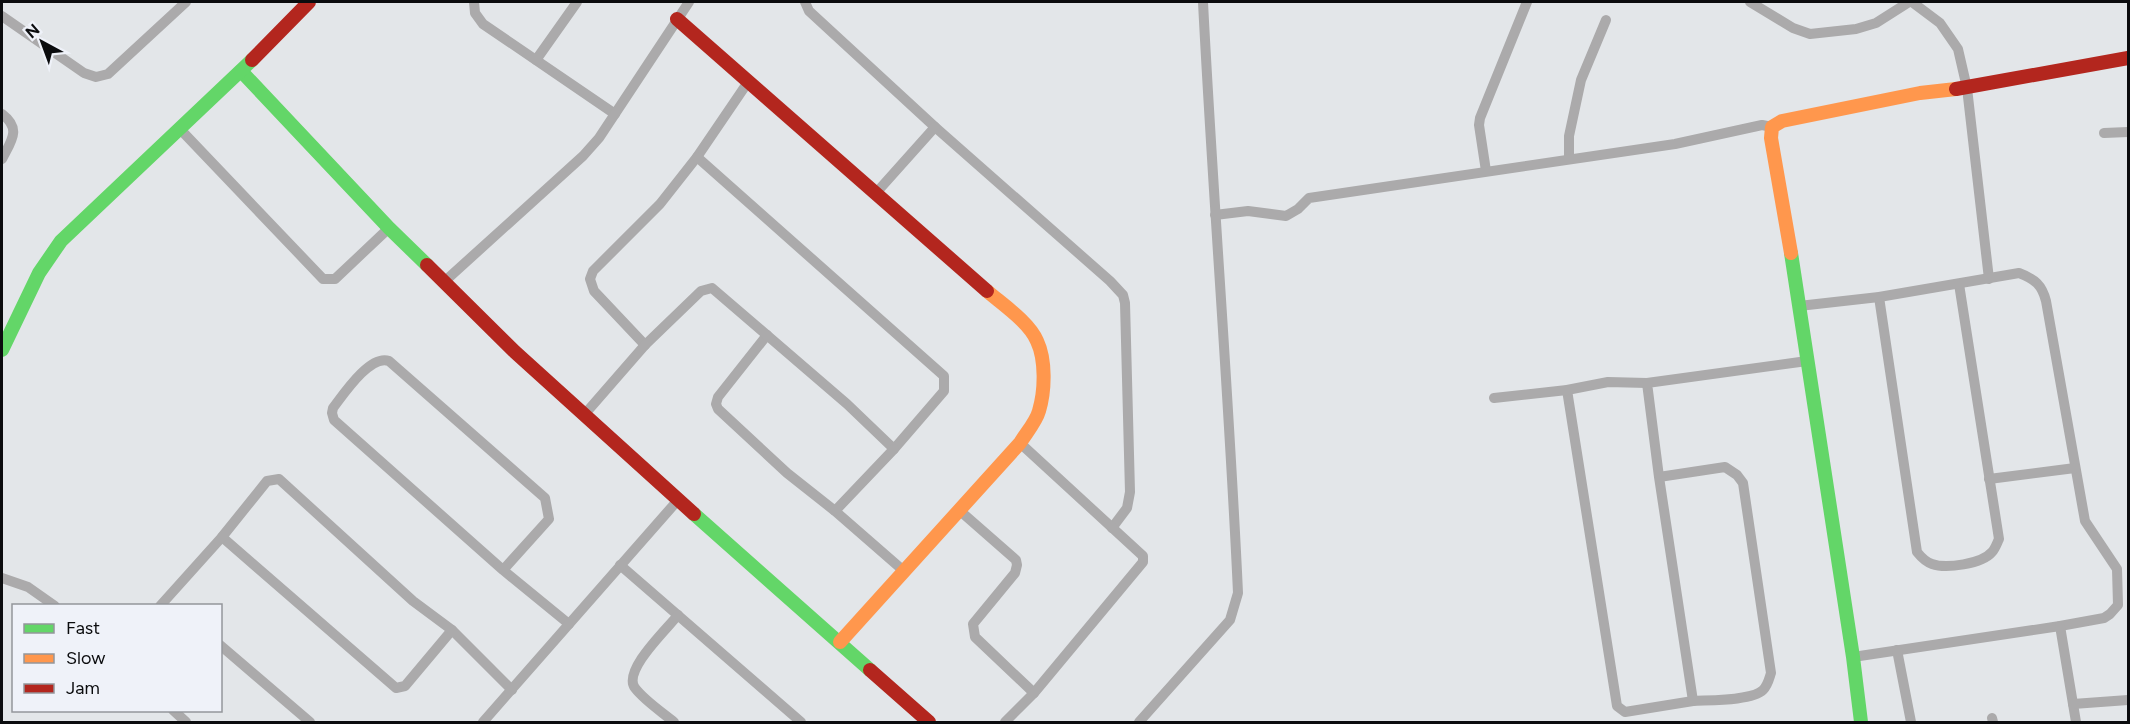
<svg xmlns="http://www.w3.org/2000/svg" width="2130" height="724" font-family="Figtree,sans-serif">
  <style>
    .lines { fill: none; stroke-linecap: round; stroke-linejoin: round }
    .street { stroke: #abaaab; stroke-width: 10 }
    .fast { stroke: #63d668; stroke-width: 14 }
    .slow { stroke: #ff974d; stroke-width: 14 }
    .jam { stroke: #b3261e; stroke-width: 14 }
  </style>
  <rect width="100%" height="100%" fill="#e3e6e9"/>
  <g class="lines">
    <g class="street">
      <path d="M474 2 475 13 483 24 615 114"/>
      <path d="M805 2 809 11 935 127 1110 281 1123 295 1125 303 1130 492 1127 508 1112 528"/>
      <path d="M1750 2 1793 28 1810 34 1856 29 1876 23 1909 2"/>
      <path d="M1912 2 1940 23 1958 49 1967 88 1989 279"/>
      <path d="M2 16 84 73 96 77 108 74 186 2"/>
      <path d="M536 60 577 2"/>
      <path d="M2 114C22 129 11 141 2 159"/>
      <path d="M179 128 323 279H335L389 228"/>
      <path d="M2104 133 2128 132"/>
      <path d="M1569 159V136L1581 80 1606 20"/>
      <path d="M1486 171 1479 125 1480 118 1527 2"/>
      <path d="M876 193 935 127"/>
      <path d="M1215 215 1248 211 1286 216 1298 209 1309 198 1675 144 1762 125 1772 127"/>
      <path d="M445 281 583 156 599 138 689 2"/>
      <path d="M1879 297 1917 552C1921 557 1926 562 1932 564 1946 569 1982 564 1992 552 1995 549 1997 543 1999 539L1959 284"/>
      <path d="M1799 306 1879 297 2019 273C2035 279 2042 285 2046 301L2085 521 2117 569 2118 605 2110 614 2104 618 2060 626 1853 657"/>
      <path d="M767 335 718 397 716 404 718 409 787 473 835 511 905 572"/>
      <path d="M645 345 594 291 590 279 593 271 660 204 697 157 748 82"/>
      <path d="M1567 390 1617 706 1625 712 1693 701"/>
      <path d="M1494 398 1567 390 1608 382 1647 383"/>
      <path d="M584 415 645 345 701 291 712 288 847 404 894 449 944 391V376L697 157"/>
      <path d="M1659 477 1725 467 1737 475 1743 483 1771 673C1769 679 1768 685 1763 690 1752 701 1709 700 1693 701L1659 477 1647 383 1807 361"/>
      <path d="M1989 479 2075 468"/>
      <path d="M959 510 1016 560 1017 565 1015 573 973 624 975 637 1034 693"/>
      <path d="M835 511 894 449"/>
      <path d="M222 537 396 688 405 686 452 630"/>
      <path d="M620 565 801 722"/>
      <path d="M503 570 549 519 545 498 389 361C370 354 343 395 333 408L332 413 334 420 503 570 569 624"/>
      <path d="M2 578 28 587 55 606"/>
      <path d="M160 606 222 537 267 481 279 479 413 601 452 630 512 690"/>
      <path d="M2060 626 2076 722"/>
      <path d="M220 645 310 722"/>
      <path d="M1897 650 1911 722"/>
      <path d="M2073 704 2128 700"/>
      <path d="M173 710 186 722"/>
      <path d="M1992 718 1993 722"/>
      <path d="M483 722 678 500"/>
      <path d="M674 722C662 712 645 701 635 688 622 671 667 629 678 615"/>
      <path d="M1005 722 1034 693 1143 562V556L1020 443"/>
      <path d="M1139 722 1230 620 1238 593C1229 395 1213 199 1203 2"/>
    </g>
    <g class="fast">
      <path d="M241 71 389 228 427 265"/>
      <path d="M1791 253 1853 657 1861 722"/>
      <path d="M2 350 39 273 61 241 252 60"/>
      <path d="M694 514 870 670"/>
    </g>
    <g class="slow">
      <path d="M1791 253 1771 138 1772 127 1782 121 1920 93 1956 89"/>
      <path d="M840 642 1020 443C1026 433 1036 422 1039 411 1045 391 1046 360 1037 341 1029 322 1002 304 987 291"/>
    </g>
    <g class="jam">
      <path d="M677 19 987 291"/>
      <path d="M252 60 309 2"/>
      <path d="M1956 89 2128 58"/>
      <path d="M427 265 515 352 694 514"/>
      <path d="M870 670 929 722"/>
    </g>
  </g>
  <rect width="2130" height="724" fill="none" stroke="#0b0c0e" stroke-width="6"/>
  <rect x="12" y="604" width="210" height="108" fill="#eff2f9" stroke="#94969b" stroke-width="1.5"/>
  <rect x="24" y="624" width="30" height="9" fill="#63d668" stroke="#94969b" stroke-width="1.5"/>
  <text x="66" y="634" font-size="18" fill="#0b0c0e">Fast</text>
  <rect x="24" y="654" width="30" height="9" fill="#ff974d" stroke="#94969b" stroke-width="1.5"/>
  <text x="66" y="664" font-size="18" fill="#0b0c0e">Slow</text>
  <rect x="24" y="684" width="30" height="9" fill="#b3261e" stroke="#94969b" stroke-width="1.5"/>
  <text x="66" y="694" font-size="18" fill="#0b0c0e">Jam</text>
  <g transform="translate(42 42) rotate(319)" stroke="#eff2f9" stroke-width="4.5" paint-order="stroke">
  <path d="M0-4.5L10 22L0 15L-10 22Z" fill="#0b0c0e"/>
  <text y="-9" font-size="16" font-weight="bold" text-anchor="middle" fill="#0b0c0e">N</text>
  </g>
</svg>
